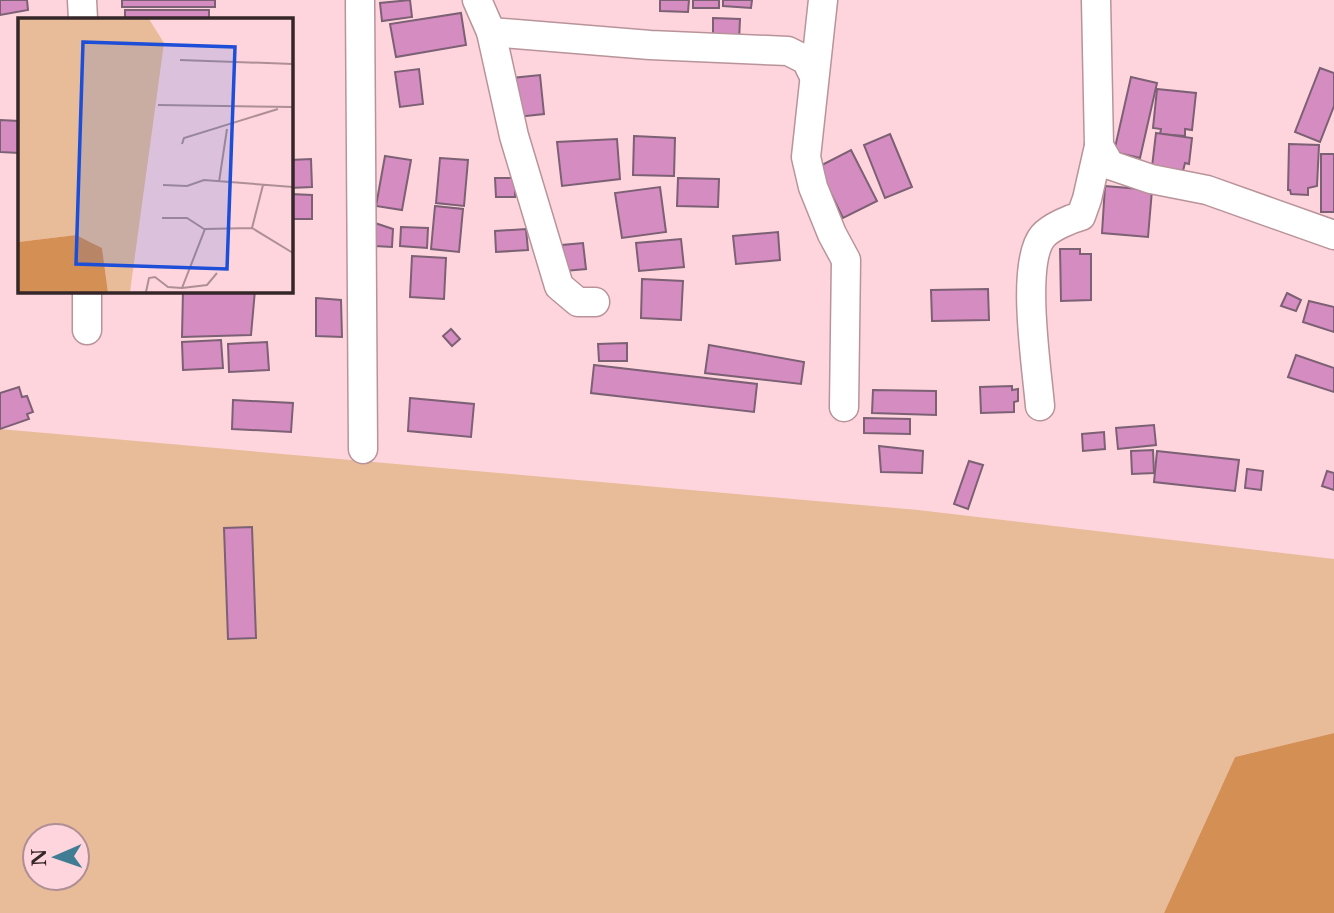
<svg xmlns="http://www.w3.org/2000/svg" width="1334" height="913" font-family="'Libre Baskerville',serif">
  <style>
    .green { fill: #e8bc99; fill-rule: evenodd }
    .forest { fill: #d49054 }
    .building { fill: #d58cc1; stroke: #7c6074; stroke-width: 2 }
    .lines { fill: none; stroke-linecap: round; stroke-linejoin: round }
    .minor-casing { stroke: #b9939a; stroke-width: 31 }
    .minor { stroke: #fff; stroke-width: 28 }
    .inset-road { fill: none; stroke: #ae8f95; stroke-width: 2 }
    .view { fill: #1d4ed8; fill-opacity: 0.15; stroke: #1d4ed8; stroke-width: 3.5 }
    .inset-edge { fill: none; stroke: #352629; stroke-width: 3.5 }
  </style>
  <rect width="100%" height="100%" fill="#fed5dd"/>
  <path class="green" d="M0 429 918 510 1334 559V733L1235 757 1164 913H0ZM35 836H77V878H35Z"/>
  <path class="forest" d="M1334 733V913H1164L1235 757Z"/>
  <g class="building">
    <path d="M0 0H27L28 10 0 15Z"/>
    <rect x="122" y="0" width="93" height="7"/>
    <path d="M410 0 412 17 382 21 380 3Z"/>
    <path d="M660 0H689L688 12 660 11Z"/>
    <rect x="693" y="0" width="26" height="8"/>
    <path d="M723 0H752L751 8 723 6Z"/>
    <rect x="125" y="10" width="84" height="9"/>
    <path d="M461 13 466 45 396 57 390 24Z"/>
    <path d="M713 18 740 19 739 41 713 40Z"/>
    <path d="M1320 68 1334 73V106L1320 142 1295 132Z"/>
    <path d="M419 69 423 104 400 107 395 72Z"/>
    <path d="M540 75 544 114 517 117 512 78Z"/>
    <path d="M1131 77 1157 83 1140 158 1114 152Z"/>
    <path d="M1157 89 1196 93 1192 130 1185 129V136L1160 134 1161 129 1153 128Z"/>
    <path d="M0 120 19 121V153L0 152Z"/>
    <path d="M1156 133 1192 138 1189 164 1185 163 1183 171 1152 167Z"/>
    <path d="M890 134 912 187 885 198 864 145Z"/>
    <path d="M634 136 675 138 674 176 633 175Z"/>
    <path d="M617 139 620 179 562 186 557 142Z"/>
    <path d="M1289 144 1319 145 1317 186 1308 188V195L1291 194 1290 190H1288Z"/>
    <path d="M851 150 877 201 843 218 818 167Z"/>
    <rect x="1321" y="154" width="13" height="58"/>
    <path d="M385 156 411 160 402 210 376 206Z"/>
    <path d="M440 158 468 160 464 206 436 203Z"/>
    <path d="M311 159 312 187 290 188V160Z"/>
    <path d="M495 178H515V197H496Z"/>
    <path d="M678 178 719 179 718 207 677 206Z"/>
    <path d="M1105 186 1152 190 1148 237 1102 233Z"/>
    <path d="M660 187 666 232 622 238 615 193Z"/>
    <path d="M290 194 312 195V219H290Z"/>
    <path d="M435 206 463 209 459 252 431 249Z"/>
    <path d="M375 223 393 229 392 247 375 246Z"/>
    <path d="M401 227 428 228 427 248 400 246Z"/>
    <path d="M526 229 528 250 496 252 495 231Z"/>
    <path d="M778 232 780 260 736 264 733 236Z"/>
    <path d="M681 239 684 267 639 271 636 243Z"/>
    <path d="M583 243 586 269 565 271 562 245Z"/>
    <path d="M1060 249H1080V254H1091V300L1061 301Z"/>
    <path d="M412 256 446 258 444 299 410 297Z"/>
    <path d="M642 279 683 281 681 320 641 318Z"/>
    <path d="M988 289 989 320 932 321 931 290Z"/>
    <path d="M183 290H255L251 335 182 337Z"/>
    <path d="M1287 293 1301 300 1296 311 1281 306Z"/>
    <path d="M316 298 341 300 342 337 316 336Z"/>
    <path d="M1309 301 1334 307V332L1303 322Z"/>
    <path d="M451 329 460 339 452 346 443 336Z"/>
    <path d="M221 340 223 368 183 370 182 342Z"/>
    <path d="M267 342 269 370 229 372 228 344Z"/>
    <path d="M627 343V361H599L598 344Z"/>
    <path d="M709 345 804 362 801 384 705 373Z"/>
    <path d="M1296 355 1334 368V392L1288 377Z"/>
    <path d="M594 365 757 384 754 412 591 393Z"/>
    <path d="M1012 386V390L1018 389V401L1014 402V412L981 413 980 387Z"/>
    <path d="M19 387 22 397 27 396 33 412 27 414 29 419 0 429V393Z"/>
    <path d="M873 390 936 391V415L872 413Z"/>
    <path d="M410 398 474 404 471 437 408 431Z"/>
    <path d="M233 400 293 403 291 432 232 429Z"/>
    <path d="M864 418 910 419V434L864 433Z"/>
    <path d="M1154 425 1156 445 1118 449 1116 428Z"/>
    <path d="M1104 432 1105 449 1083 451 1082 434Z"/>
    <path d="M879 446 923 451 922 473 881 472Z"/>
    <path d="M1153 450 1154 473 1132 474 1131 451Z"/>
    <path d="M1157 451 1239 460 1235 491 1154 482Z"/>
    <path d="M969 461 983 465 968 509 954 504Z"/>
    <path d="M1247 469 1263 471 1261 490 1245 488Z"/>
    <path d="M1327 471 1334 473V490L1322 486Z"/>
    <path d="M252 527 256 638 228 639 224 528Z"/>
  </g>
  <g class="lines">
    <defs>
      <g id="minor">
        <path d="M82 0 83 19"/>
        <path d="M360 0 363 449"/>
        <path d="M477 0 491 32 514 136 559 286 578 302H595"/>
        <path d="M823 0 806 157 813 187 832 234 846 260 844 407"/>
        <path d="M1096 0 1099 146 1110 165 1151 179 1207 190 1334 235"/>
        <path d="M491 32 650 45 788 51 806 60 814 76"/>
        <path d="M87 290V330"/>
        <path d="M1040 406C1037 369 1020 263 1043 236 1051 227 1070 219 1081 216L1087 199 1099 146"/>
      </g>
    </defs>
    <use href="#minor" class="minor-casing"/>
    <use href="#minor" class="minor"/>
  </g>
  <g transform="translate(18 18)">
    <rect width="275" height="275" fill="#fed5dd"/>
    <path d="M0 1H131L146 25 112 274H90L84 230 58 217 0 224Z" fill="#e8bc99"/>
    <path d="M58 217 84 230 90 274H0V224Z" fill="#d49054"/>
    <path class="inset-road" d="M162 42 275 46M140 87 275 89M164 126 166 120 260 91M201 164 209 111M145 167 169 168 186 162 275 169M144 200H169L186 211M234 210 245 167M164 270 187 211 234 210 275 235M128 274 131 260 137 259 150 269 164 270 189 267 199 255"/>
    <path class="view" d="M65 24 217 29 209 251 58 246Z"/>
    <rect width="275" height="275" class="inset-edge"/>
  </g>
  <g transform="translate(56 857) rotate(268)"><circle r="33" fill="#fed5dd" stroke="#ae8f95" stroke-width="2"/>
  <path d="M0-5L12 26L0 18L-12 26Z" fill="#407c93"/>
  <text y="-10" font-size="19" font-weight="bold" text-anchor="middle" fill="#352629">N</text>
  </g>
</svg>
